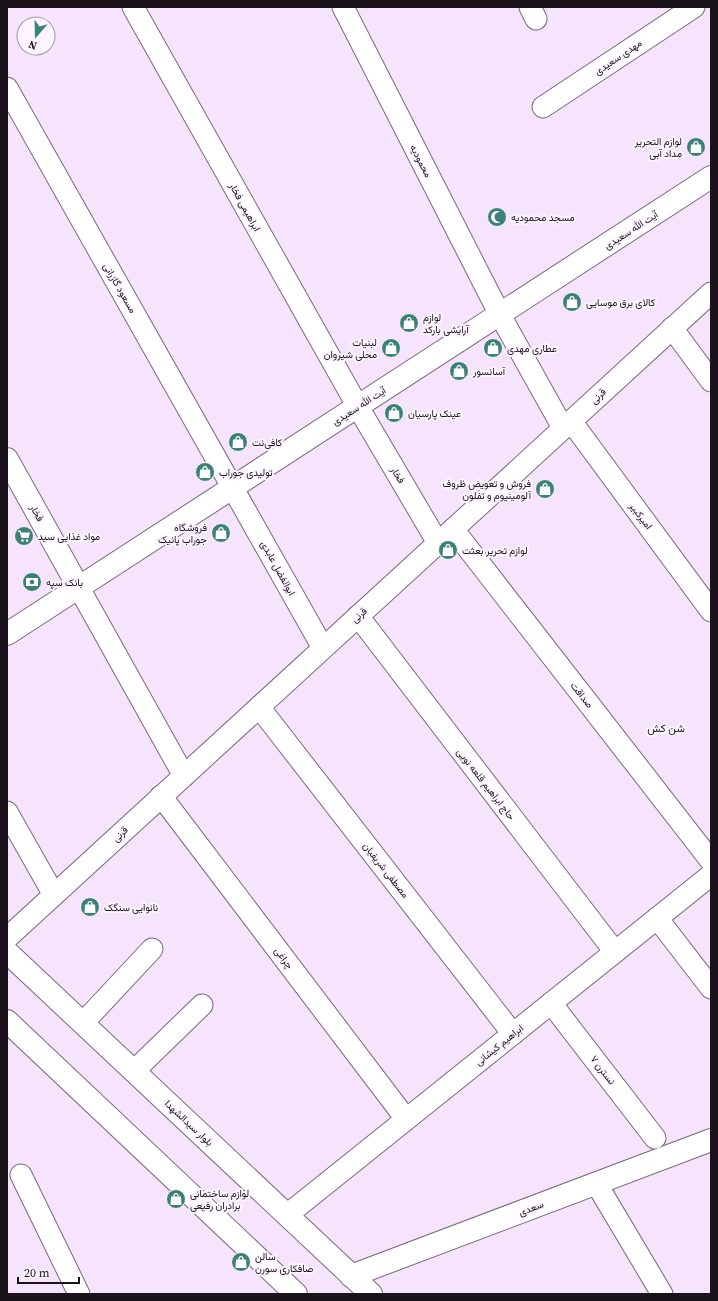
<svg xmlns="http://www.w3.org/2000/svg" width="718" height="1301" font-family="'Source Serif 4',Vazirmatn,serif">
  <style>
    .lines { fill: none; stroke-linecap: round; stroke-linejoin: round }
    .street-casing { stroke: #79697e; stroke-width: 23 }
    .secondary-casing { stroke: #79697e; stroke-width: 24 }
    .street { stroke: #fff; stroke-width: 21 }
    .secondary { stroke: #fff; stroke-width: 22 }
    .labels { text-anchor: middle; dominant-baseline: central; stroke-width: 4; stroke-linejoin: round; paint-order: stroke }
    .street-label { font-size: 10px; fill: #1a131c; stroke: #fcf5ff }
    .poi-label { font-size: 10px; fill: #1a131c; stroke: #fcf5ff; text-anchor: start }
    .neighbourhood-label { font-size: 11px; fill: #1a131c; stroke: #fcf5ff }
  </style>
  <rect width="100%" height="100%" fill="#f6e3fc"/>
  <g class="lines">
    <defs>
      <g id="street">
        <path d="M133 7 358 407 438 543"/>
        <path d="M343 7 500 315 563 428"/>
        <path d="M530 7 536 19"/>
        <path d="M7 88 323 648"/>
        <path d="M543 107 694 7"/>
        <path d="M672 328 711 381"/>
        <path d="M571 421 711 611"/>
        <path d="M453 529 711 861"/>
        <path d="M79 588 184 776"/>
        <path d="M358 616 615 952"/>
        <path d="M259 707 513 1034"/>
        <path d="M161 796 406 1119"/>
        <path d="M7 812 54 895"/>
        <path d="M657 918 711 988"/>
        <path d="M7 938 711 293"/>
        <path d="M551 1003 655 1138"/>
        <path d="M83 1023 152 949"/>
        <path d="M134 1071 202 1005"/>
        <path d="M21 1175 79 1294"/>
        <path d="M596 1183 662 1294"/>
        <path d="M287 1215 711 875"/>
      </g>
      <g id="secondary">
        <path d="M7 459 79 588"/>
        <path d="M7 634 711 177"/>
        <path d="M7 952 371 1294"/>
        <path d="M7 1021 296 1294"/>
        <path d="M351 1276 711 1140"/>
      </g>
    </defs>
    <use href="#street" class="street-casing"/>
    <use href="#secondary" class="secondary-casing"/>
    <use href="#street" class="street"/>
    <use href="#secondary" class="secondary"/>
  </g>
  <defs>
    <symbol id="shop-disc" viewBox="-11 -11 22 22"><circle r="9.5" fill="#3c8177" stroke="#fcf5ff"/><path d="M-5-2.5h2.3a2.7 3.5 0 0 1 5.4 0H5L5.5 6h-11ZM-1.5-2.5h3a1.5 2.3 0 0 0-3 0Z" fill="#fff"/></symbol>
    <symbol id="mosque-disc" viewBox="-11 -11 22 22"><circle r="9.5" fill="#3c8177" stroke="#fcf5ff"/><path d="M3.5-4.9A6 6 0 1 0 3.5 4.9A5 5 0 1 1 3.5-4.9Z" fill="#fff"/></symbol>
    <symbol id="supermarket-disc" viewBox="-11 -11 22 22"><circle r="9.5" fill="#3c8177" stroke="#fcf5ff"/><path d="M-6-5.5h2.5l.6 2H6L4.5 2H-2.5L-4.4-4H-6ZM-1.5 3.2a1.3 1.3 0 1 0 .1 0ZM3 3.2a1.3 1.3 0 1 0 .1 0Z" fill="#fff"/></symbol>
    <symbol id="bank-disc" viewBox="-11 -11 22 22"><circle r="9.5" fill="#3c8177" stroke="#fcf5ff"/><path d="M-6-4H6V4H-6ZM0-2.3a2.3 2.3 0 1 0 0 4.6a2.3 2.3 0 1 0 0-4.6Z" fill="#fff"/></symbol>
  </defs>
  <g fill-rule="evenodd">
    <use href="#shop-disc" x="685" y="136" width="22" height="22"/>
    <use href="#mosque-disc" x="486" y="206" width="22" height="22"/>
    <use href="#shop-disc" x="561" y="291" width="22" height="22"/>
    <use href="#shop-disc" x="398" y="312" width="22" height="22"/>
    <use href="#shop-disc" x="380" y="337" width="22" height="22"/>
    <use href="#shop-disc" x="482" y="337" width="22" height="22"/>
    <use href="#shop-disc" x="448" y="360" width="22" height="22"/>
    <use href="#shop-disc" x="383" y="402" width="22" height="22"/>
    <use href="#shop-disc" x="227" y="431" width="22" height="22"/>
    <use href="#shop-disc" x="194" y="461" width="22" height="22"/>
    <use href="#shop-disc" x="534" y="478" width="22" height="22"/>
    <use href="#shop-disc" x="210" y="522" width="22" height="22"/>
    <use href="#supermarket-disc" x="13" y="525" width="22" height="22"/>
    <use href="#shop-disc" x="437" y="539" width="22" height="22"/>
    <use href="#bank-disc" x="21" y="571" width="22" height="22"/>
    <use href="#shop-disc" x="79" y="896" width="22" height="22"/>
    <use href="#shop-disc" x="165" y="1188" width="22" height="22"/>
    <use href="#shop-disc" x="230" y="1251" width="22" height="22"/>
  </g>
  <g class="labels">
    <g class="street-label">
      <text transform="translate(618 57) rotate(-34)">مهدی سعیدی</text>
      <text transform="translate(421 161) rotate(63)">محمودیه</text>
      <text transform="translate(245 207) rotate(61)">ابراهیمی فخار</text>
      <text transform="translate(631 230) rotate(-33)">آیت الله سعیدی</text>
      <text transform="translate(120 288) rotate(60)">مسعود گازرانی</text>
      <text transform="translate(598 396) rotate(-43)">قرنی</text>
      <text transform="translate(359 406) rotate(-33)">آیت الله سعیدی</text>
      <text transform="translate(398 475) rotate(59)">فخار</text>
      <text transform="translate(37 513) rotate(61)">فخار</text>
      <text transform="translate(641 516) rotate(53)">امیرکبیر</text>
      <text transform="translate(278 568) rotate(61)">ابوالفضل عابدی</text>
      <text transform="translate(359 615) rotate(-42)">قرنی</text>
      <text transform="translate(582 695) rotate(52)">صداقت</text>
      <text transform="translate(486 784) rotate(52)">حاج ابراهیم قلعه نویی</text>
      <text transform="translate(120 834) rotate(-43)">قرنی</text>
      <text transform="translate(386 870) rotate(52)">مصطفی شریفیان</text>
      <text transform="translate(284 958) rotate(53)">چراغی</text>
      <text transform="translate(499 1045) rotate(-39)">ابراهیم کیشانی</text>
      <text transform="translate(603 1070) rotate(52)">نسترن ۷</text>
      <text transform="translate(189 1123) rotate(43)">بلوار سیدالشهدا</text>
      <text transform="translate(531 1208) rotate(-21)">سعدی</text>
    </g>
    <g class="poi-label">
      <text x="682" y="141" text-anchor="end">لوازم التحریر<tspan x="682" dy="12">مداد آبی</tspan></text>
      <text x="511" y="217">مسجد محمودیه</text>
      <text x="586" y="302">کالای برق موسایی</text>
      <text x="423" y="317">لوازم<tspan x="423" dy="12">آرایشی بارکد</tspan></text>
      <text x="377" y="342" text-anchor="end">لبنیات<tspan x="377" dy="12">محلی شیروان</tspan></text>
      <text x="507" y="348">عطاری مهدی</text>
      <text x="473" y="371">آسانسور</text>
      <text x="408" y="413">عینک پارسیان</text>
      <text x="252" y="442">کافی‌نت</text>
      <text x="219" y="472">تولیدی جوراب</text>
      <text x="531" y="483" text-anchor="end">فروش و تعویض ظروف<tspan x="531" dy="12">آلومینیوم و تفلون</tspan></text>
      <text x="207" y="527" text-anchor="end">فروشگاه<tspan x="207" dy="12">جوراب پانیک</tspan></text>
      <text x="38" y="536">مواد غذایی سید</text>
      <text x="462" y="550">لوازم تحریر بعثت</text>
      <text x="46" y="582">بانک سپه</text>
      <text x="104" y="907">نانوایی سنگک</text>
      <text x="190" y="1193">لوازم ساختمانی<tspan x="190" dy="12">برادران رفیعی</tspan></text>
      <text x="255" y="1256">سالن<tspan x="255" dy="12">صافکاری سورن</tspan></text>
    </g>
    <g class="neighbourhood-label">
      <text x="666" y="728">شن کش</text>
    </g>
  </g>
  <rect width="718" height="1301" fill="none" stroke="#1a131c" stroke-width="16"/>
  <g transform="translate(36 36) rotate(200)"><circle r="19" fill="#fcf5ff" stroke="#a29ba4"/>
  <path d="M0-3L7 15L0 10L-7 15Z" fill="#3c8177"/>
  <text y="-6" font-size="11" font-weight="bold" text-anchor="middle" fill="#1a131c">N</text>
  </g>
  <path d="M18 1277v6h61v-6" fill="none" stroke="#1a131c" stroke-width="2"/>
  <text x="24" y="1277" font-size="12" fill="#1a131c" stroke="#fcf5ff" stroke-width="3" paint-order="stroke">20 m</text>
</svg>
